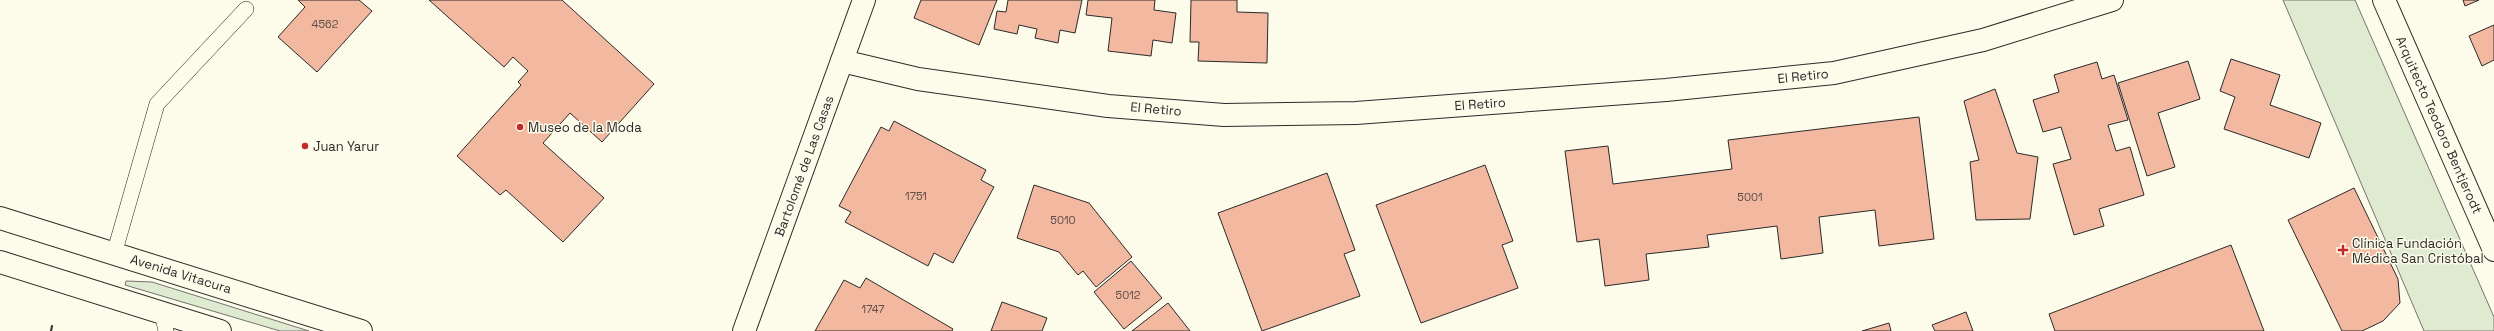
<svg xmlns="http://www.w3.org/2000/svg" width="2494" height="331" font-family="'Space Grotesk',sans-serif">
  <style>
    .green { fill: #deebd1; stroke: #74746e }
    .building { fill: #f2b8a0; stroke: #2b2b2b }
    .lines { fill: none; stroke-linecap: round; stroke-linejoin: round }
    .service-casing { stroke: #2b2b2b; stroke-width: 16 }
    .minor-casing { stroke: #2b2b2b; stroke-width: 24 }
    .primary-casing { stroke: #2b2b2b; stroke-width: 24 }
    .service { stroke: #fdfbea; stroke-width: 15 }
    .minor { stroke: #fdfbea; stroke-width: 22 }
    .primary { stroke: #fdfbea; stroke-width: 22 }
    .wall { stroke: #2b2b2b; stroke-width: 2 }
    .poi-dot { fill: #c62828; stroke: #fdfbea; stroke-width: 1.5 }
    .labels { text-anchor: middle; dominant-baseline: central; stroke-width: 3; stroke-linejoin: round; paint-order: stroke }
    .number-label { font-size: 11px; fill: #5d4e48 }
    .street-label { font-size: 13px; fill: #2b2b2b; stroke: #fdfbea }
    .poi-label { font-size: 13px; fill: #2b2b2b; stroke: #fdfbea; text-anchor: start }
  </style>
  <rect width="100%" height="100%" fill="#fdfbea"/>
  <g class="green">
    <path d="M2283 0H2355L2494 317V331H2424Z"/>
    <path d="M126 281 152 282 309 331H280L125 285Z"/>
  </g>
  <g class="building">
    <path d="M298 0H359L372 11 317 72 278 37 305 7Z"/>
    <path d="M429 0H562L654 84 602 142 570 113 543 143 604 198 563 242 506 190 500 195 457 156 521 85 518 82 528 71 513 57 504 67Z"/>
    <path d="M921 0H997L979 45 914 18Z"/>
    <path d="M1008 0H1082L1075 33 1060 30 1058 43 1035 38 1037 29 1019 25 1017 34 994 29 997 11 1006 12Z"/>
    <path d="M1088 0H1155L1154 10 1176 13 1172 43 1153 40 1151 56 1108 51 1112 18 1086 15Z"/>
    <path d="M1191 0H1237V12L1268 13 1267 63 1198 61 1199 42H1190Z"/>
    <path d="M2463 0H2479L2465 6Z"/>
    <path d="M2494 25V60L2482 66 2469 36Z"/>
    <path d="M2231 59 2280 75 2270 105 2321 123 2309 158 2224 129 2235 97 2220 91Z"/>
    <path d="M2188 61 2200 99 2158 113 2175 167 2147 176 2118 83Z"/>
    <path d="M2097 62 2102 79 2114 75 2128 120 2108 125 2116 151 2130 147 2144 195 2099 209 2104 226 2074 235 2053 164 2071 159 2061 127 2043 132 2033 100 2059 92 2054 75Z"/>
    <path d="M1995 89 2017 153 2038 157 2030 219 1976 220 1970 162 1979 160 1964 101Z"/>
    <path d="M1919 117 1934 239 1879 246 1875 210 1819 217 1823 253 1781 259 1777 226 1707 235 1709 247 1646 254 1649 280 1605 286 1599 239 1577 242 1565 151 1608 146 1613 184 1732 169 1728 140Z"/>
    <path d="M894 121 986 170 981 180 994 187 953 263 934 253 928 266 845 222 851 212 839 206 881 127 889 131Z"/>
    <path d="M1485 165 1513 241 1502 245 1518 288 1421 323 1376 205Z"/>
    <path d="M1327 173 1355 250 1344 254 1360 296 1262 331 1218 213Z"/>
    <path d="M1034 185 1089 203 1132 257 1096 287 1083 271 1078 275 1059 252 1017 238Z"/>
    <path d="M2354 188 2398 279 2400 303 2383 321 2362 331H2342L2288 220Z"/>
    <path d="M2231 245 2264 331H2055L2049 314Z"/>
    <path d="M1131 261 1162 298 1124 329 1094 292Z"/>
    <path d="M866 278 953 329 952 331H815L844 280 860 288Z"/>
    <path d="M1002 302 1047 318 1042 331H991Z"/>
    <path d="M1168 303 1190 331H1132Z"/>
    <path d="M1966 312 1973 331H1935L1932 325Z"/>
    <path d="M1889 323 1891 331H1862Z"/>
  </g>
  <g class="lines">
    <defs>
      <g id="service">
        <path d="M114 254 157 104 246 9"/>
        <path d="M162 313 166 331"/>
      </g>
      <g id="minor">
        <path d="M2384 0 2494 250"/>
        <path d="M842 61 918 79 1108 106 1224 115 1356 113 1666 90 1834 73 1983 40 2112 0"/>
        <path d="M744 331 864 0"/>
      </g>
      <g id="primary">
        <path d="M0 218 361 331"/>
        <path d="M0 262 220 331"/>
      </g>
    </defs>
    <use href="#service" class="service-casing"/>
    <use href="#minor" class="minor-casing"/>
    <use href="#primary" class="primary-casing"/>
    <use href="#service" class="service"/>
    <use href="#minor" class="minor"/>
    <use href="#primary" class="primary"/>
    <path class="wall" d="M51 331 52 326"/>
  </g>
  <g class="poi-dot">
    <circle cx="520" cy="127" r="4"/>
    <circle cx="305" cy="146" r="4"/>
    <path d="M2341 244h4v4h4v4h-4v4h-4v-4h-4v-4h4z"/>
  </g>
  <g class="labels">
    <g class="number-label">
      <text x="325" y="24">4562</text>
      <text x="916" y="196">1751</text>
      <text x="1750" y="197">5001</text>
      <text x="1063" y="220">5010</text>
      <text x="1128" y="295">5012</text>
      <text x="873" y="309">1747</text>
    </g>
    <g class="street-label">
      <text transform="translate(1803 76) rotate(-6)">El Retiro</text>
      <text transform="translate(1480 104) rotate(-4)">El Retiro</text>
      <text transform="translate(1156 109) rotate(5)">El Retiro</text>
      <text transform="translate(2439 125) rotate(66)">Arquitecto Teodoro Bentjerodt</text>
      <text transform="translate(804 166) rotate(-70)">Bartolomé de Las Casas</text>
      <text transform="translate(181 274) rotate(17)">Avenida Vitacura</text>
    </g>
    <g class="poi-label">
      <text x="528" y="127">Museo de la Moda</text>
      <text x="313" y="146">Juan Yarur</text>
      <text x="2352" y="243">Clínica Fundación<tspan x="2352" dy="15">Médica San Cristóbal</tspan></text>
    </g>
  </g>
</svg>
